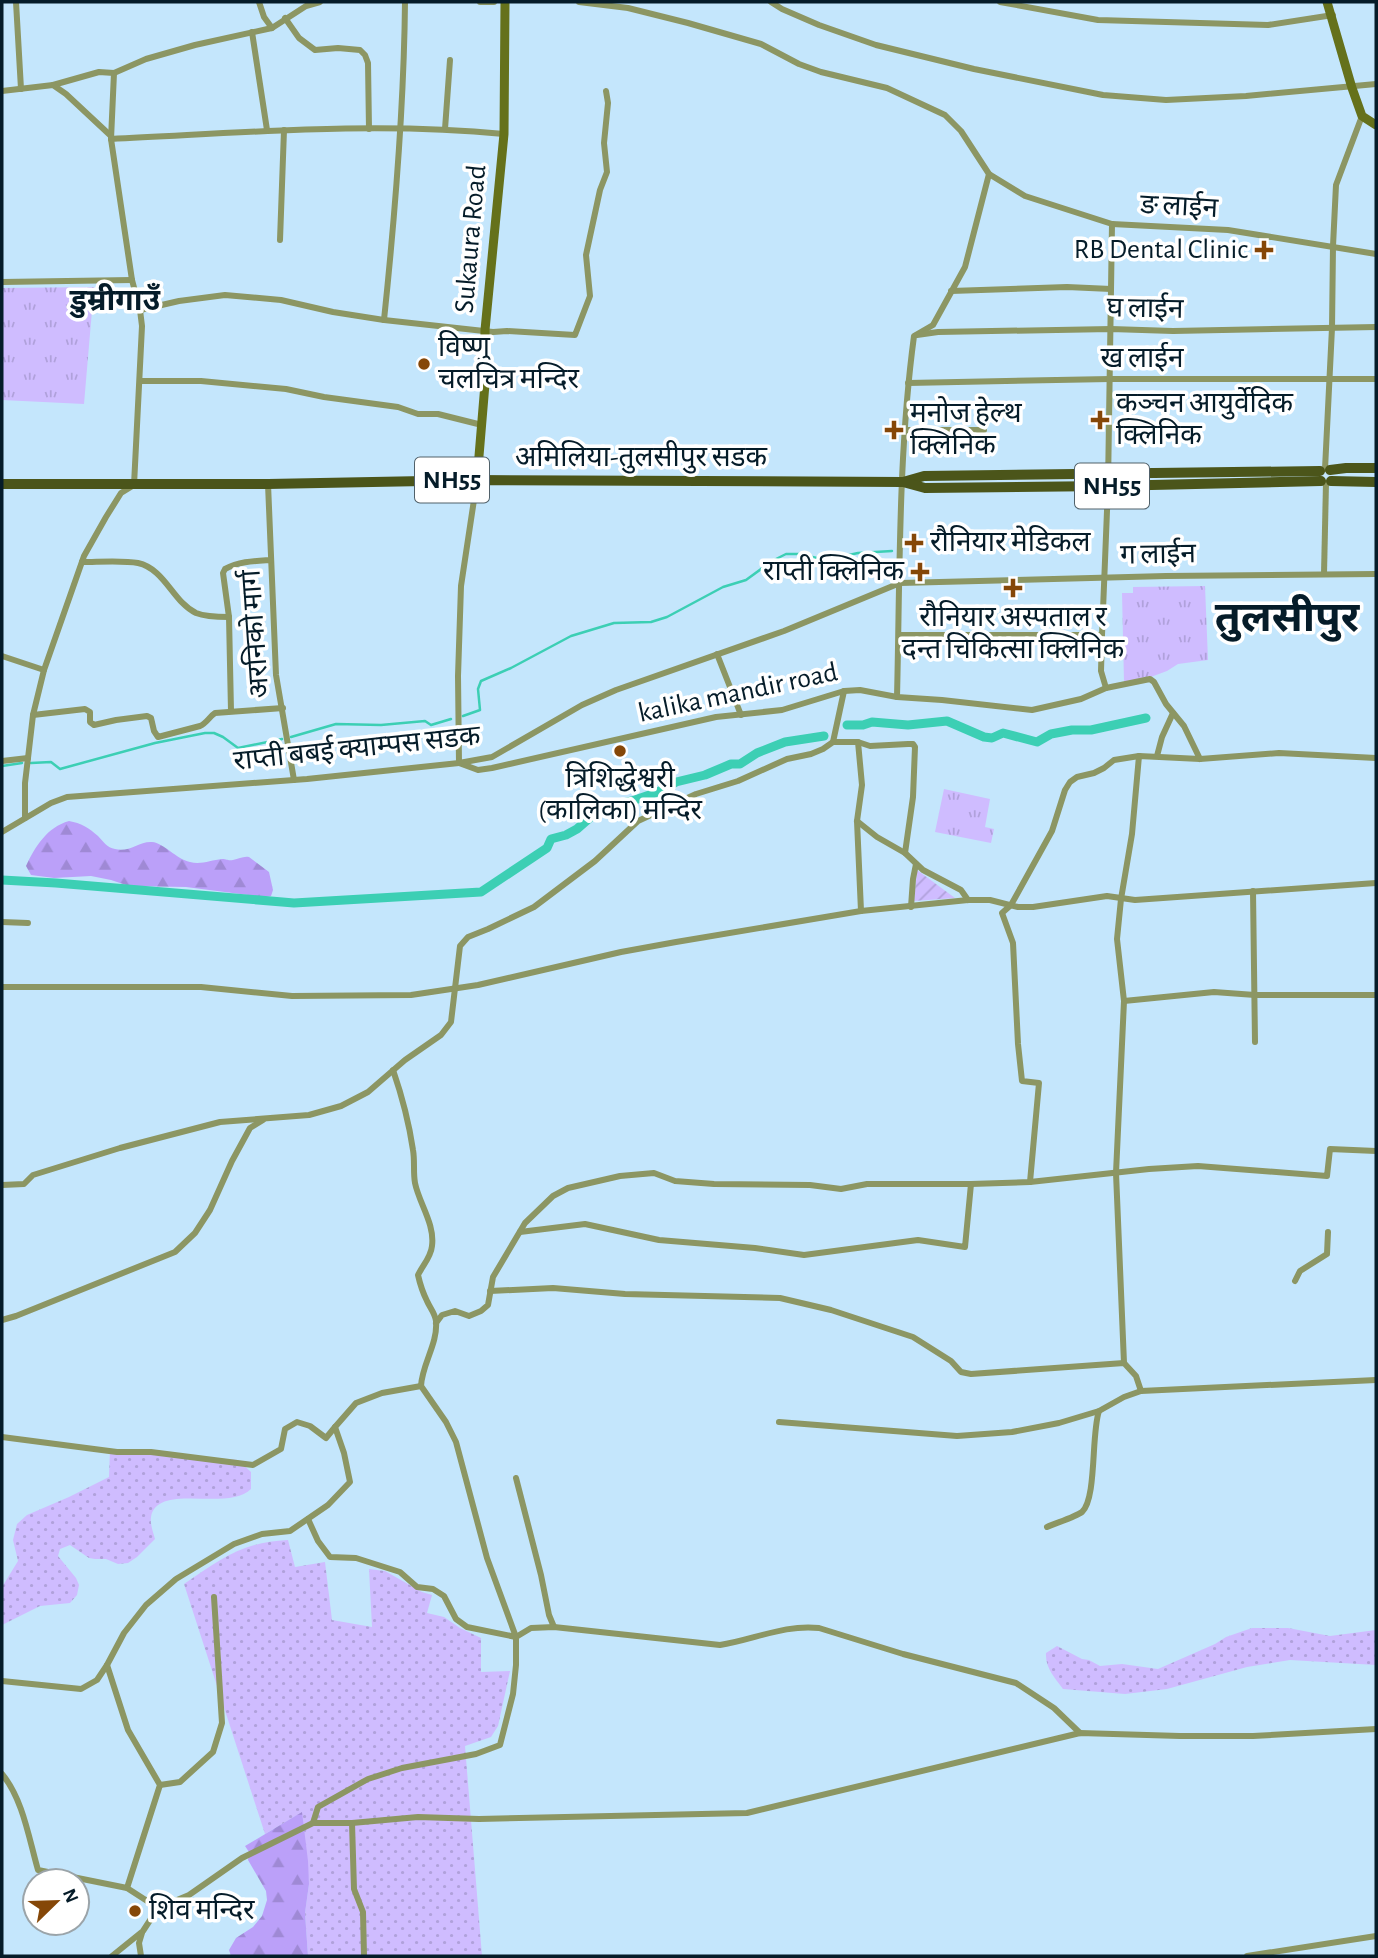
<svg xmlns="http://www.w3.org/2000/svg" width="1378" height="1958" font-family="'Alegreya Sans','Noto Sans Devanagari',sans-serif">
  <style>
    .grass { fill: url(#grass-dots) }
    .forest { fill: url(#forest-firs) }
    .park { fill: url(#park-tufts) }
    .garden { fill: url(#garden-furrows) }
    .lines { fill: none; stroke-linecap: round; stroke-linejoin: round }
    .stream { stroke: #3ccfb4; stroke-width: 2.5 }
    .canal { stroke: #3ccfb4; stroke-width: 9 }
    .street { stroke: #8c9663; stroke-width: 6 }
    .secondary { stroke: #65711b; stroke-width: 9 }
    .primary { stroke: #4b551a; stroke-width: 10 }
    .poi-dot { fill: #854708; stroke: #fff; stroke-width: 2.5 }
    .labels { text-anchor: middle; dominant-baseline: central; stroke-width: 7; stroke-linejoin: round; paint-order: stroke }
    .shield { fill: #fff; stroke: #506069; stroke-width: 2 }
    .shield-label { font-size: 26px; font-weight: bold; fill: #051c29 }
    .street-label { font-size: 28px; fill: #051c29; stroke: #fff }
    .poi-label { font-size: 28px; fill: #051c29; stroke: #fff; text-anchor: start }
    .neighbourhood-label { font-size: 30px; font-weight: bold; fill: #051c29; stroke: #fff }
    .town-label { font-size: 42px; font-weight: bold; fill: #051c29; stroke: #fff }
  </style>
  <defs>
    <pattern id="grass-dots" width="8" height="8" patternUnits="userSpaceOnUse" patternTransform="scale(1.75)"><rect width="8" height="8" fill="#cfbcff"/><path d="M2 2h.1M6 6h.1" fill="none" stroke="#b0a1db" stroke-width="1.8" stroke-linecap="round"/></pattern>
    <pattern id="forest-firs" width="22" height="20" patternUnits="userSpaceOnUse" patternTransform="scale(1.75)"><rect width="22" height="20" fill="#bba0f9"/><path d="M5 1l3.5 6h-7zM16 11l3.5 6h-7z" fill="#9f89d5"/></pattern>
    <pattern id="park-tufts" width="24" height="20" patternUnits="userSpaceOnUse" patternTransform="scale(1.75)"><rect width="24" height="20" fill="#cfbcff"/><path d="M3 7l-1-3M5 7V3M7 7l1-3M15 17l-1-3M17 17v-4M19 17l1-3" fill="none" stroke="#b0a1db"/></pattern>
    <pattern id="garden-furrows" width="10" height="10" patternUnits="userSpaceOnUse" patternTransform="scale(1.75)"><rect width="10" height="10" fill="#cfbcff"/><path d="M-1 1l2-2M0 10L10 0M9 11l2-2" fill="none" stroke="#b0a1db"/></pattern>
  </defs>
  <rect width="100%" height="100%" fill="#c4e6fc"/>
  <g class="grass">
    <path d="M110 1449 238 1460 251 1472V1489C229 1512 157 1482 151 1517 150 1524 153 1532 155 1539L137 1557 128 1563 118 1564 106 1559H95L89 1558 70 1545 60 1549 58 1556 76 1578 79 1585 77 1595 70 1603 40 1606 2 1625V1587L18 1561 13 1540 17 1524 27 1515 69 1497 109 1477Z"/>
    <path d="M288 1540 295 1567 325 1562 332 1620 372 1627 369 1569 385 1571 422 1592 432 1595 427 1613 444 1617 460 1628 481 1638V1672L510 1671 498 1726 491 1737 465 1746 482 1956H308L305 1913 309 1884 301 1813 265 1834 184 1584C221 1559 242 1542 288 1540Z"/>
    <path d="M1252 1628H1288L1330 1636 1376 1630V1665L1290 1660 1247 1667 1167 1689 1125 1694 1063 1689C1055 1678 1045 1668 1046 1653L1057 1646 1082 1659 1089 1660 1100 1666 1122 1664 1158 1669 1215 1644 1226 1637Z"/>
  </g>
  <g class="forest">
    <path d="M69 821C81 823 89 828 98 836 103 841 107 848 115 849 129 853 139 841 152 842 164 843 176 859 190 862 201 865 211 860 222 859 228 859 227 861 233 860 239 859 243 856 249 857L269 872 273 890 271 896 264 897 186 887 129 886 111 880 91 876 54 878 31 875 26 866C35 847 47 827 69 821Z"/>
    <path d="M302 1812 308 1861 309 1884 305 1913 308 1956H231L229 1950 236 1938 253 1927 262 1916 267 1900 266 1891 248 1860 249 1852 245 1846Z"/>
  </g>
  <g class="park">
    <path d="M94 287 84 404 2 400V288Z"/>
    <path d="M1205 586 1208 660 1178 664 1167 671 1148 678 1124 682 1122 593H1133V587Z"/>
    <path d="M944 789 990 799 985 827 994 829 991 843 935 832Z"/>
  </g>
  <path class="garden" d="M917 870 955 898 914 901Z"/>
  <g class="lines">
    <g class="stream">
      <path d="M463 716 480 710 478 689 481 681 511 668 571 636 614 623 651 622 667 617 723 587 746 580 772 561 786 554H799L826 560 858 553 892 551"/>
      <path d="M291 737 336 724 381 725 425 721 431 725 451 719"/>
      <path d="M31 763 51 762 60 769 155 743 205 733H214L223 737 238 748 282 739"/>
      <path d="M2 766 22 763"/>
    </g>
    <g class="canal">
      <path d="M847 725H863L872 722 908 725 947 721 984 737 992 738 1003 733 1037 742 1051 734 1072 730H1091L1146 718"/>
      <path d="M2 880 56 883 294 903 481 892 547 848 551 839 566 835 577 829 601 808 632 801 658 792 676 782 705 775 731 764H740L757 753 785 742 824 736"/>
    </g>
    <g class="street">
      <path d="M16 2 21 89"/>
      <path d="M259 2 264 17 272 28"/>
      <path d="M480 2H494"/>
      <path d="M579 2 628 8 688 23 761 44 799 64 821 72 887 88 945 115 961 131 989 174 965 267 933 325 914 336C898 455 900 577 897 697"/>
      <path d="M771 2 782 9 819 25 876 45 974 69 1103 95 1166 100 1246 96 1376 84"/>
      <path d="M1000 2 1098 20 1268 25 1333 15"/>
      <path d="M285 18 299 38 315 50 338 48 360 50 365 55 368 63 369 129"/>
      <path d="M252 32 267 130"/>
      <path d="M53 85 99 72 114 73 146 59 195 45 272 28 306 6 320 2"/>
      <path d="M2 91 53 85 66 94 111 136"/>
      <path d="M445 129 450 60"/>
      <path d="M111 139C242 133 373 121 504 134"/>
      <path d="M989 174 1025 196 1112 224 1228 230 1376 254"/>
      <path d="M280 240 284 130"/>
      <path d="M2 282 132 280"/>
      <path d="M951 291 1067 287 1111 289"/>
      <path d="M140 310 179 301 225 295 281 300 333 312 384 320 493 332 507 331 575 335 590 296 586 255 600 190 607 172 604 143 608 103 606 91"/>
      <path d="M384 320C395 215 404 108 405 2"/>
      <path d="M917 335 938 332 1111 329 1173 331 1376 327"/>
      <path d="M140 381H201L286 389 324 397 398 407 418 414H438L482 425"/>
      <path d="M908 383 1110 379H1376"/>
      <path d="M905 430H984"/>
      <path d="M1325 469 1332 328 1333 246 1336 185 1362 116"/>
      <path d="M477 480 461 586 458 676 459 763 478 770 492 768 716 717 782 710 844 691 860 690 897 697 942 700 1032 710 1081 699 1106 688 1150 679 1154 682 1166 704 1184 726 1200 759"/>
      <path d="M268 484 276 675 294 780"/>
      <path d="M82 562C98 562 123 560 138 563 165 569 173 602 196 613 206 617 218 617 229 617"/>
      <path d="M1324 574 1326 483"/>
      <path d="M899 635H1102"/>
      <path d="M717 654 741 715"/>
      <path d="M2 656 44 670"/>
      <path d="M1106 688 1101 671 1102 635 1108 486 1112 224"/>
      <path d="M231 711 229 617 223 573 225 569C240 561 255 561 271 560"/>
      <path d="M33 715 85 709 90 712V722L94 725 116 720 147 716 151 718 154 731 158 737 200 726C207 723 209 717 215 713L283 708"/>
      <path d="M833 742H858L862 785 857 821 861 911"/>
      <path d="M858 742 870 746 908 744H913L915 747 913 797 905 853"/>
      <path d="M1157 756 1162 737 1173 713"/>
      <path d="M2 761 28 758"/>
      <path d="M25 818V783L28 758 33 715 44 670 84 556 106 517 121 493 134 485 142 326 140 310 132 280 111 139 114 73"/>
      <path d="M857 821 877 837 905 853 923 870 961 890 968 900"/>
      <path d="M2 832 51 803 67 797 307 779 459 763 492 757 582 705 616 690 784 631 900 583 1166 576 1376 574"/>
      <path d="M1253 891 1255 1042"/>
      <path d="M911 907 913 879 916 864"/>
      <path d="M2 922 28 923"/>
      <path d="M2 987H201L292 996 411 995 478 985 621 952 676 942 861 911 968 900H990L1018 907H1033L1107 896 1135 900 1376 883"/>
      <path d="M1124 1001 1214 992 1255 995H1376"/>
      <path d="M1030 1182 1039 1083 1022 1081 1018 1044 1013 943 1002 913 1011 905 1052 831 1065 790 1070 782 1077 777 1094 773 1104 768 1114 760 1139 756 1200 759 1279 753 1376 758"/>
      <path d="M2 1185 24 1184 33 1175 120 1148 220 1122 309 1115 341 1106 368 1092 405 1060 441 1035 451 1022 460 946 468 937 488 929 534 907 595 861 638 821 696 794 738 781 787 759 811 754 823 749 833 742 844 691"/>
      <path d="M520 1232 585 1224 659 1240 755 1248 804 1255 918 1240 965 1247 971 1184"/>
      <path d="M1295 1281 1300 1271 1327 1254 1328 1232"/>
      <path d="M490 1291 553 1288 625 1294 780 1298 831 1310 913 1337 951 1361 961 1372 971 1374 1124 1363 1136 1376 1141 1391 1376 1380"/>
      <path d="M2 1320 16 1316 175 1252 195 1233 210 1210 232 1161 250 1128 263 1120"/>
      <path d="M436 1323 442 1315 455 1311 469 1316 481 1311 488 1305 493 1277 525 1223 553 1196 568 1188 620 1176 654 1173 675 1181 714 1184 810 1185 841 1189 867 1184H971L1030 1182 1149 1169 1198 1166 1327 1176 1330 1149 1376 1151"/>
      <path d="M1124 1363 1116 1173 1124 1001 1117 939 1121 899 1132 834 1139 756"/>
      <path d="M779 1422 957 1436 1012 1432 1059 1423 1099 1411"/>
      <path d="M2 1437 117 1452H151L253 1465 281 1449 285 1429 297 1422 310 1426 326 1438 335 1427"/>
      <path d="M516 1478 541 1575 549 1615 554 1627"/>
      <path d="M308 1519 318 1541 330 1557 356 1558 400 1572 417 1587 433 1589 444 1596 456 1619 467 1627 516 1637 531 1628 554 1627 720 1645C753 1640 785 1624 819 1628L903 1654 1016 1683 1054 1708 1080 1733"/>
      <path d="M1047 1527C1056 1523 1075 1517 1082 1512 1097 1498 1091 1434 1099 1411L1124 1397 1141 1391"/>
      <path d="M107 1665 128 1730 160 1785 127 1888"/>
      <path d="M2 1681 81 1689 97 1680 107 1665 124 1633 146 1605 176 1579 234 1544 262 1534 290 1531 328 1505 350 1482 344 1453 335 1427 356 1403 382 1393 421 1386"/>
      <path d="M2 1774C23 1799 29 1839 38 1870L127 1888 158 1908"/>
      <path d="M160 1785 180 1782 213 1752 222 1723 214 1597"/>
      <path d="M313 1823 318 1807 368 1779 402 1768 476 1754 500 1745 513 1694 516 1665V1637L487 1558 456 1442 446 1422 421 1386C422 1364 438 1344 436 1321 435 1313 430 1308 427 1301 423 1293 420 1284 418 1275 423 1265 431 1257 432 1246 435 1224 419 1203 415 1183 413 1172 415 1161 413 1150 409 1123 402 1096 393 1070"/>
      <path d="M352 1823 354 1889 363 1912 364 1956"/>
      <path d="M112 1956 143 1931 158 1908 189 1895 242 1858 313 1823H352L418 1817 479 1819 747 1813 1080 1733 1180 1736H1253L1376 1729"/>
      <path d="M141 1956 139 1943 142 1933"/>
      <path d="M1247 1956 1376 1936"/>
    </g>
    <g class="secondary">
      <path d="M1327 2 1352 88 1362 116 1376 125"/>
      <path d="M477 480 485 384V330L504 134 505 2"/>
    </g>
    <g class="primary">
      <path d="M1330 470 1346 468H1376"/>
      <path d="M1331 481 1376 482"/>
      <path d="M903 482 924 476 1320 471"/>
      <path d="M2 484H268L477 480 903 482 925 488 1108 486 1321 481"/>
    </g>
  </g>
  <g class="poi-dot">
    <path d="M1260.5 239.5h7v7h7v7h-7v7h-7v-7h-7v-7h7z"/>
    <circle cx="424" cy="364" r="7"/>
    <path d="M1096.5 409.5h7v7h7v7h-7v7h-7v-7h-7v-7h7z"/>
    <path d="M890.5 419.5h7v7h7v7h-7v7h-7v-7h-7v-7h7z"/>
    <path d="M910.5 532.5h7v7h7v7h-7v7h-7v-7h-7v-7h7z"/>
    <path d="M916.5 561.5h7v7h7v7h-7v7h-7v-7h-7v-7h7z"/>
    <path d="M1009.5 577.5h7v7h7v7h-7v7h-7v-7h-7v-7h7z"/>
    <circle cx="620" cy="751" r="7"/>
    <circle cx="135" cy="1911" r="7"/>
  </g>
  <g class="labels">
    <g class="shield">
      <rect x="415" y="457.5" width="74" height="45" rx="5"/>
      <rect x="1075" y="463.5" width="74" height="45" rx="5"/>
    </g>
    <g class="shield-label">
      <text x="452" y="480">NH55</text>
      <text x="1112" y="486">NH55</text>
    </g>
    <g class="street-label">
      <text transform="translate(1179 207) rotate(3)">ङ लाईन</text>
      <text transform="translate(471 239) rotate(-85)">Sukaura Road</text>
      <text transform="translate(1145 309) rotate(1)">घ लाईन</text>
      <text x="1142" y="359">ख लाईन</text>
      <text x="641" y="458">अमिलिया-तुलसीपुर सडक</text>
      <text transform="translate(1158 555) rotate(-1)">ग लाईन</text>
      <text transform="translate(256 634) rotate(-94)">अरनिको मार्ग</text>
      <text transform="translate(738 693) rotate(-12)">kalika mandir road</text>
      <text transform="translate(357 749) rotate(-6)">राप्ती बबई क्याम्पस सडक</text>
    </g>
    <g class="poi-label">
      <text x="1248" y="250" text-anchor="end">RB Dental Clinic</text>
      <text x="438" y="348">विष्णु<tspan x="438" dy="32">चलचित्र मन्दिर</tspan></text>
      <text x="1116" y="404">कञ्चन आयुर्वेदिक<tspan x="1116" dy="32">क्लिनिक</tspan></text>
      <text x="910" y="414">मनोज हेल्थ<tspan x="910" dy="32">क्लिनिक</tspan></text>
      <text x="930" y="543">रौनियार मेडिकल</text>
      <text x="904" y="572" text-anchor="end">राप्ती क्लिनिक</text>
      <text x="1013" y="618" text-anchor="middle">रौनियार अस्पताल र<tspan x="1013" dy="32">दन्त चिकित्सा क्लिनिक</tspan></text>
      <text x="620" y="779" text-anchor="middle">त्रिशिद्धेश्वरी<tspan x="620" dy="32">(कालिका) मन्दिर</tspan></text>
      <text x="149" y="1911">शिव मन्दिर</text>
    </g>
    <g class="neighbourhood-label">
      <text x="115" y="301">डुम्रीगाउँ</text>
    </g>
    <g class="town-label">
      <text x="1287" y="618">तुलसीपुर</text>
    </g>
  </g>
  <rect width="1378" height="1958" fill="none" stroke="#051c29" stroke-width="7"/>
  <g transform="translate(56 1902) rotate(67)"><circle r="33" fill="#ffffff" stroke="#9ba4a9" stroke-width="2"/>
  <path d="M0-5L12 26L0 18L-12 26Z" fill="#854708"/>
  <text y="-10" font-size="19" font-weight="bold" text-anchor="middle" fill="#051c29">N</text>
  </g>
</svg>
